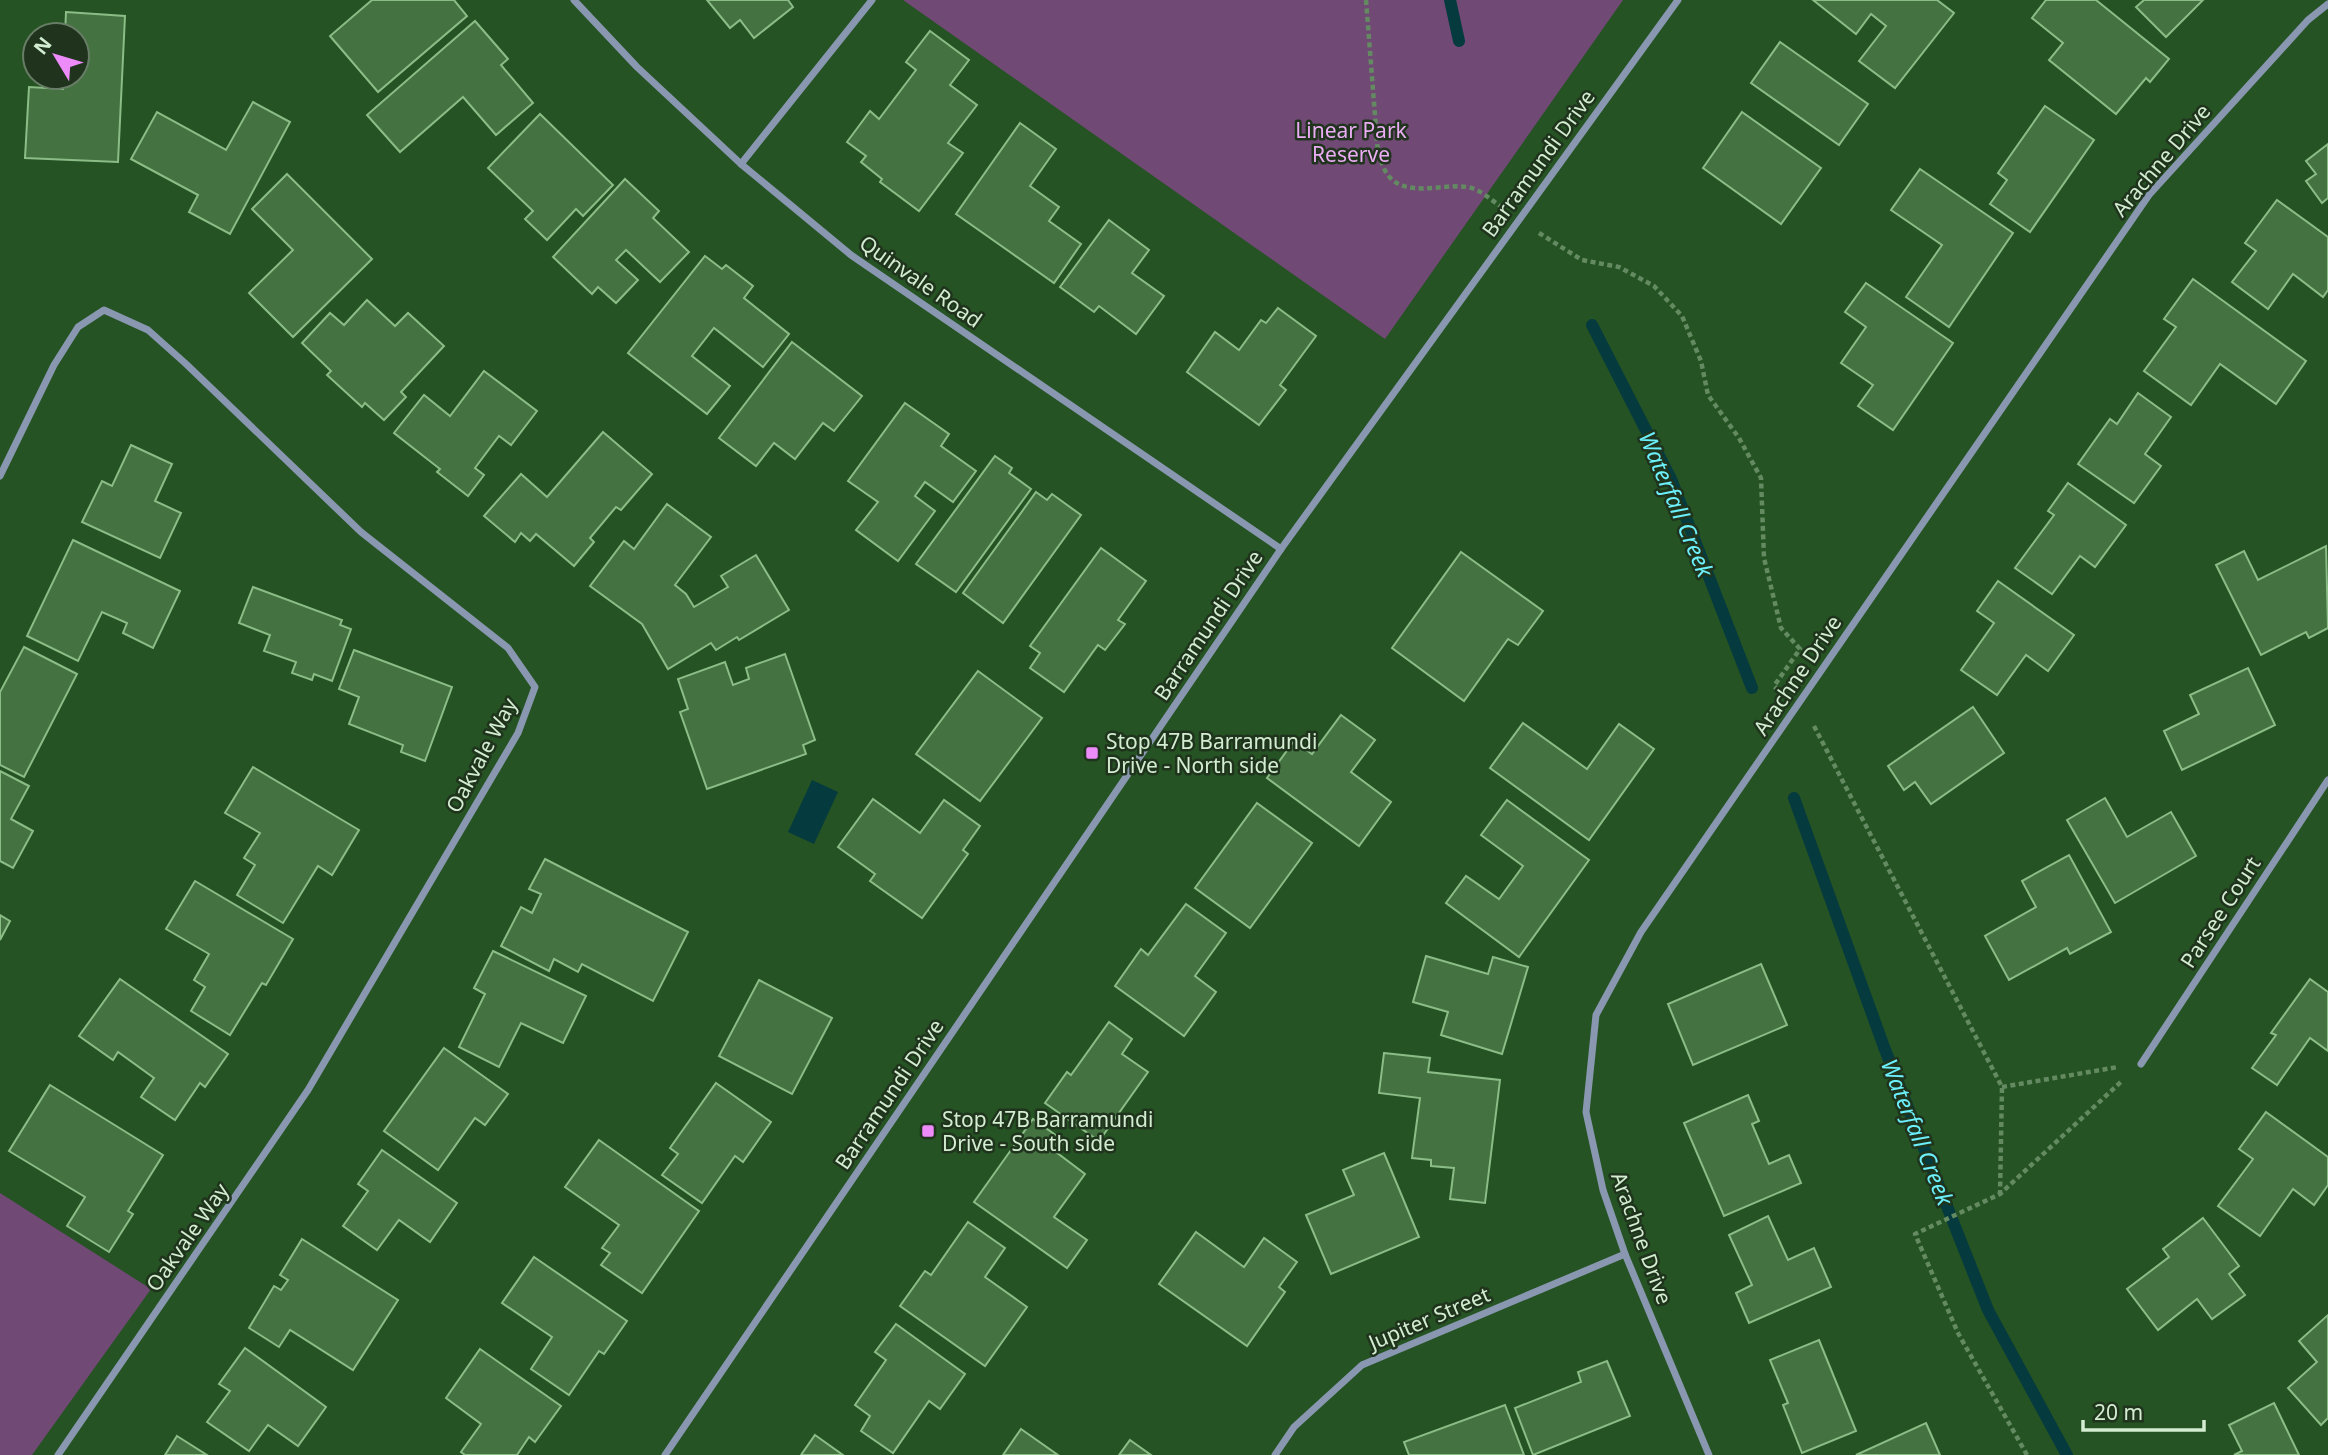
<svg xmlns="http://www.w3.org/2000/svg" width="2328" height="1455" font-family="'Noto Sans',sans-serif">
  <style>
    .green { fill: #704975 }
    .water { fill: #053b3f }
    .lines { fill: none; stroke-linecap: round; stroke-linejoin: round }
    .stream { stroke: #053b3f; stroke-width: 12 }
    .building { fill: #447241; stroke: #8bbd87; stroke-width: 2 }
    .path { stroke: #648a62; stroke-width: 4.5; stroke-dasharray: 5 3.5; stroke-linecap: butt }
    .minor { stroke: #8997b0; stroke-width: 7 }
    .poi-dot { fill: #ed8cf9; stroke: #1f331d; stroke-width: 2.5 }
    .labels { text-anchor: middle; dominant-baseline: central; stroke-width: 5; stroke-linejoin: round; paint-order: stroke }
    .park-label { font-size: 21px; fill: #eaacf2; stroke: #1f331d }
    .street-label { font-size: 21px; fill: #d3edd1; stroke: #1f331d }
    .poi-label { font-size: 21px; fill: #d3edd1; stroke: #1f331d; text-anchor: start }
    .water-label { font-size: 23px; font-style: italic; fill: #6cf0fb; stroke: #1f331d }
  </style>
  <rect width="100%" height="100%" fill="#255323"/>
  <g class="green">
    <path d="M903 0H1623L1385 339Z"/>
    <path d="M0 1193 151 1289 32 1455H0Z"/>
  </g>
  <path class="water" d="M812 780 838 792 814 844 788 832Z"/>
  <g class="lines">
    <g class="stream">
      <path d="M1450 0 1459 41"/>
      <path d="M1592 325 1671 479 1752 688"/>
      <path d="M1794 798 1884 1047 1988 1310 2067 1455"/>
    </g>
  </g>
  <g class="building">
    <path d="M372 0H454L467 16 378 92 330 36Z"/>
    <path d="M707 0H788L793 7 754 38 740 20 730 28Z"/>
    <path d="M1813 0H1937L1954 13 1895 88 1859 61 1886 26 1871 14 1856 34Z"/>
    <path d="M2046 0H2096L2169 59 2150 82 2146 78 2116 114 2049 60 2063 43 2032 18Z"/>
    <path d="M2144 0H2203L2166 37 2136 7Z"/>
    <path d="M66 12 125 16 118 162 25 158 29 87 63 89V77H77V35H65Z"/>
    <path d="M475 21 508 59 501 65 533 103 496 135 463 97 400 152 367 115Z"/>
    <path d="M930 31 969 60 950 85 977 105 948 143 963 153 919 211 880 182 882 179 861 162 866 156 847 142 870 111 879 119 916 70 906 62Z"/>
    <path d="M1780 42 1868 104 1839 145 1751 83Z"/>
    <path d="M253 102 290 122 230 234 189 212 198 195 131 159 157 112 226 150Z"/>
    <path d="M2045 106 2094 140 2030 232 1990 204 2007 180 1998 173Z"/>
    <path d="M1742 112 1821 168 1781 224 1703 168Z"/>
    <path d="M540 114 613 185 583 216 576 209 547 240 525 219 533 211 488 168Z"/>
    <path d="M1020 123 1056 149 1030 186 1059 207 1049 221 1081 244 1054 283 956 214Z"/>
    <path d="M2328 144V198L2322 203 2306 181 2316 174 2306 161Z"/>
    <path d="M1920 169 2013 233 1949 327 1906 297 1942 245 1891 210Z"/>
    <path d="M287 174 372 259 293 337 249 293 293 250 252 209Z"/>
    <path d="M625 179 659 211 653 218 689 252 660 282 626 250 616 260 638 280 616 303 598 287 592 294 553 257Z"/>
    <path d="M2277 200 2328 237V290L2323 297 2293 274 2268 309 2232 282 2256 251 2245 243Z"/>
    <path d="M1109 220 1149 250 1132 273 1164 296 1136 334 1099 306 1094 312 1060 287Z"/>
    <path d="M705 256 722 269 726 265 753 286 744 298 789 334 763 367 714 328 692 356 730 386 707 414 628 353Z"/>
    <path d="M2193 279 2306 361 2276 404 2220 364 2191 405 2144 371 2176 327 2164 319Z"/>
    <path d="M1866 283 1953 343 1893 430 1858 406 1873 385 1841 363 1866 327 1845 312Z"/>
    <path d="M367 300 395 326 408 313 444 346 401 392 406 397 384 420 365 403 362 407 327 375 331 371 302 343 330 313 344 325Z"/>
    <path d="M1278 308 1316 336 1280 385 1286 390 1259 425 1187 372 1215 332 1239 350 1261 320 1266 323Z"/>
    <path d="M792 342 862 396 834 431 823 423 795 459 774 443 756 466 719 438Z"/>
    <path d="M484 371 537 411 511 445 499 436 475 468 484 475 468 496 437 472 440 469 394 433 424 395 450 416Z"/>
    <path d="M2138 393 2171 417 2145 454 2161 466 2134 503 2078 464 2110 419 2117 424Z"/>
    <path d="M905 403 949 434 941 446 976 471 953 502 925 482 915 496 935 511 898 561 856 530 878 502 848 481Z"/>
    <path d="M603 432 652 474 621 510 616 507 590 538 594 542 574 566 536 534 530 541 521 533 515 542 484 516 521 474 547 497Z"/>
    <path d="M131 445 172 464 155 501 181 513 160 558 82 522 102 481 112 486Z"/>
    <path d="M995 456 1012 468 1009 473 1031 489 956 592 916 564Z"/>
    <path d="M2068 483 2126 525 2095 567 2080 556 2052 594 2015 568 2054 515 2048 511Z"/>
    <path d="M1036 492 1047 500 1052 494 1081 515 1003 623 963 593Z"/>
    <path d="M667 504 711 537 675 585 686 594 694 607 728 587 721 576 756 555 789 610 739 640 737 637 716 650 711 643 668 669 642 624 590 586 624 541 634 549Z"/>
    <path d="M73 540 180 591 153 648 123 633 127 623 102 612 78 661 27 636Z"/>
    <path d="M2326 546 2328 628 2309 638 2306 632 2261 655 2216 565 2244 551 2258 580Z"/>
    <path d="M1101 548 1146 581 1118 620 1125 624 1105 650 1098 645 1064 692 1030 668 1040 653 1030 646Z"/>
    <path d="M1461 552 1543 611 1518 645 1508 639 1464 701 1392 648Z"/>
    <path d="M1998 581 2074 635 2048 671 2026 655 1997 695 1961 670 1994 623 1977 611Z"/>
    <path d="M253 587 342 620 340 625 351 629 332 681 314 674 312 680 292 673 296 662 264 651 270 635 239 623Z"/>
    <path d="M24 647 77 674 24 777 0 765V692Z"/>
    <path d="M354 650 452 687 425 761 401 752 403 745 349 724 359 697 339 689Z"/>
    <path d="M785 654 815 740 803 745 806 754 707 789 680 712 688 709 678 679 725 662 733 685 749 679 746 668Z"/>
    <path d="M2248 668 2275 725 2182 770 2164 731 2199 714 2190 695Z"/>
    <path d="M978 671 1042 718 980 801 916 754Z"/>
    <path d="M1973 707 2004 753 1931 804 1915 782 1904 790 1888 766Z"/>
    <path d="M1341 715 1375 740 1351 772 1391 802 1359 846 1267 778 1294 741 1312 754Z"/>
    <path d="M1523 723 1587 769 1619 724 1654 749 1589 840 1490 768Z"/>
    <path d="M253 767 359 830 332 875 318 866 283 923 237 895 255 865 244 858 260 833 225 813Z"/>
    <path d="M0 771 29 786 11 819 33 831 13 868 0 861Z"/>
    <path d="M2105 798 2127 837 2171 812 2196 856 2115 903 2067 820Z"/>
    <path d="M873 799 920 833 944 800 980 826 963 850 968 854 922 918 870 881 875 874 838 847Z"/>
    <path d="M1507 800 1589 860 1519 957 1446 903 1466 876 1499 899 1523 866 1481 835Z"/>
    <path d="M1257 803 1312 843 1250 928 1195 888Z"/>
    <path d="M2069 855 2111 932 2070 954 2067 948 2009 980 1985 936 2036 907 2022 881Z"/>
    <path d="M545 859 688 932 653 1001 582 964 578 972 554 959 549 971 501 946 521 907 532 913 541 894 529 889Z"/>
    <path d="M195 881 293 939 266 985 262 983 230 1035 191 1011 205 987 194 980 209 954 166 929Z"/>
    <path d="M1186 904 1226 933 1195 976 1216 992 1184 1036 1115 986 1141 949 1148 955Z"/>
    <path d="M0 915 10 921 0 940Z"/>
    <path d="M493 951 586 996 563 1043 521 1023 499 1067 459 1047 485 994 474 988Z"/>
    <path d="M1426 956 1488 974 1493 957 1528 967 1502 1054 1441 1035 1448 1012 1413 1002Z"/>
    <path d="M1761 964 1787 1025 1693 1065 1668 1004Z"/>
    <path d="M120 979 228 1054 205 1087 200 1083 175 1120 141 1097 154 1078 118 1052 113 1060 79 1036Z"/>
    <path d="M2310 979 2328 992V1051L2310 1038 2277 1085 2252 1068 2276 1035 2271 1033Z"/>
    <path d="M759 980 832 1018 792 1094 719 1056Z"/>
    <path d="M1109 1022 1132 1039 1122 1054 1148 1072 1099 1141 1045 1103 1067 1072 1071 1075Z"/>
    <path d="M444 1048 508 1094 485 1125 475 1118 438 1170 384 1131Z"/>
    <path d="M1384 1053 1430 1058 1428 1072 1500 1080 1485 1203 1450 1199 1454 1168 1431 1166V1160L1412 1158 1420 1098 1379 1093Z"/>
    <path d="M716 1083 771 1122 743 1162 735 1156 702 1203 662 1175 678 1154 670 1148Z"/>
    <path d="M50 1085 163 1155 128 1211 133 1214 109 1252 67 1226 85 1197 9 1151Z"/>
    <path d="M1748 1095 1759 1121 1752 1124 1769 1164 1789 1155 1801 1183 1724 1216 1684 1123Z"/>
    <path d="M2266 1112 2328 1157V1185L2314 1205 2293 1189 2260 1236 2218 1206 2253 1159 2239 1149Z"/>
    <path d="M1033 1119 1064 1141 1056 1152 1085 1174 1054 1217 1087 1240 1067 1268 974 1202Z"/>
    <path d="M599 1140 699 1211 642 1293 601 1265 610 1253 602 1248 619 1225 565 1187Z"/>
    <path d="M382 1150 457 1203 430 1242 399 1220 377 1250 343 1226 368 1191 358 1184Z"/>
    <path d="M1384 1153 1419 1237 1331 1274 1306 1215 1354 1195 1343 1170Z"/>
    <path d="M1768 1216 1788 1260 1814 1248 1831 1287 1749 1323 1736 1293 1752 1285 1729 1235Z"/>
    <path d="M2203 1218 2239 1266 2229 1274 2245 1295 2212 1319 2197 1299 2158 1330 2127 1289 2169 1257 2163 1249Z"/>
    <path d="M968 1222 1005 1248 985 1277 1027 1307 985 1366 900 1306 925 1271 931 1275Z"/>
    <path d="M1196 1232 1244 1267 1264 1238 1297 1262 1279 1287 1285 1292 1247 1346 1159 1284Z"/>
    <path d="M302 1239 398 1300 353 1370 290 1330 279 1347 249 1328 274 1286 281 1290 288 1280 280 1275Z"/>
    <path d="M534 1257 627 1321 604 1354 599 1351 569 1395 531 1369 552 1337 502 1303Z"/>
    <path d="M2328 1315V1418L2321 1425 2288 1388 2317 1362 2299 1341Z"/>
    <path d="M896 1324 965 1374 940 1409 929 1401 893 1453 861 1431 870 1416 855 1405 886 1360 875 1352Z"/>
    <path d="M1819 1340 1856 1431 1802 1453 1783 1405 1788 1403 1770 1360Z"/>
    <path d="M245 1348 326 1407 298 1446 268 1425 249 1451 207 1422 230 1391 219 1384Z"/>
    <path d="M480 1349 561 1406 535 1442 529 1437 517 1455H465L461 1452 481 1424 446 1398Z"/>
    <path d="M1607 1361 1630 1416 1533 1455 1515 1408 1581 1382 1578 1372Z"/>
    <path d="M2274 1403 2299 1455H2234L2242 1451 2229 1425Z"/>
    <path d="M1505 1405 1524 1455H1409L1404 1442Z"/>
    <path d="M1926 1423 1940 1455H1856Z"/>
    <path d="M1021 1429 1058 1455H1003Z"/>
    <path d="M815 1435 843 1455H801Z"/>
    <path d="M177 1436 207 1455H165Z"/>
    <path d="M1130 1440 1151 1455H1119Z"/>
  </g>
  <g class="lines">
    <g class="path">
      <path d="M1366 0 1378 154C1381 160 1383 168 1387 174 1405 199 1442 183 1467 187 1480 189 1490 199 1500 206"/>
      <path d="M1539 233 1582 260 1619 267 1654 286 1682 316 1701 361 1708 395 1739 438 1761 478 1764 558 1781 628 1800 649 1774 686 1778 690"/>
      <path d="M1814 726 2002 1087 2000 1194"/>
      <path d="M2002 1087 2118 1067"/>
      <path d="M2027 1455 1958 1333 1915 1234 2000 1194 2123 1080"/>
    </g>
    <g class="minor">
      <path d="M574 0 637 67 741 164 851 255 1281 549"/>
      <path d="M741 164 872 0"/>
      <path d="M0 476 54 365 78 327 104 310 148 330 185 363 361 532 508 648 535 687 518 733 308 1090 58 1455"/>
      <path d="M2141 1064 2328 780"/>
      <path d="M665 1455 1281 549 1678 0"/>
      <path d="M1275 1455 1294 1427 1362 1365 1625 1254"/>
      <path d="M1709 1455 1625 1254 1603 1190 1586 1112 1596 1015 1641 932 2149 195 2308 20 2328 4"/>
    </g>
  </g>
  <g class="poi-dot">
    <rect x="1085" y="746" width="14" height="14" rx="3.5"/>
    <rect x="921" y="1124" width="14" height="14" rx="3.5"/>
  </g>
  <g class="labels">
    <g class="park-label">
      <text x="1351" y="130">Linear Park<tspan x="1351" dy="24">Reserve</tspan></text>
    </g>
    <g class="street-label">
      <text transform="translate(2161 160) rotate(-50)">Arachne Drive</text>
      <text transform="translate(1538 163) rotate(-54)">Barramundi Drive</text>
      <text transform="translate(921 281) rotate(35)">Quinvale Road</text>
      <text transform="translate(1208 625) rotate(-56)">Barramundi Drive</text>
      <text transform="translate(1797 675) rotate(-56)">Arachne Drive</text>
      <text transform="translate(481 755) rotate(-62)">Oakvale Way</text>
      <text transform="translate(2220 912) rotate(-57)">Parsee Court</text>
      <text transform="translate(889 1094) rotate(-56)">Barramundi Drive</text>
      <text transform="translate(187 1237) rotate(-55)">Oakvale Way</text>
      <text transform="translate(1642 1238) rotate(70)">Arachne Drive</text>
      <text transform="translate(1429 1318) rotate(-23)">Jupiter Street</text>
    </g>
    <g class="poi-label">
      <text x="1106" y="741">Stop 47B Barramundi<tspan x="1106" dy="24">Drive - North side</tspan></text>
      <text x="942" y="1119">Stop 47B Barramundi<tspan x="942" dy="24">Drive - South side</tspan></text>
    </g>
    <g class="water-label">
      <text transform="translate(1677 504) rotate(67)">Waterfall Creek</text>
      <text transform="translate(1918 1132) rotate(68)">Waterfall Creek</text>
    </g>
  </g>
  <g transform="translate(56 56) rotate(308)"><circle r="33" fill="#1f331d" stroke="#677d65" stroke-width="2"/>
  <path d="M0-5L12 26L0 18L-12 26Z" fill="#ed8cf9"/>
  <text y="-10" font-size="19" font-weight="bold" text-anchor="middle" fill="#d3edd1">N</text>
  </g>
  <path d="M2083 1420v10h121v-10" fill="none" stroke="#d3edd1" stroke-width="3.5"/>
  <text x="2094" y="1420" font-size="21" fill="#d3edd1" stroke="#1f331d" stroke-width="5" paint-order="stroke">20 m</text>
</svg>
